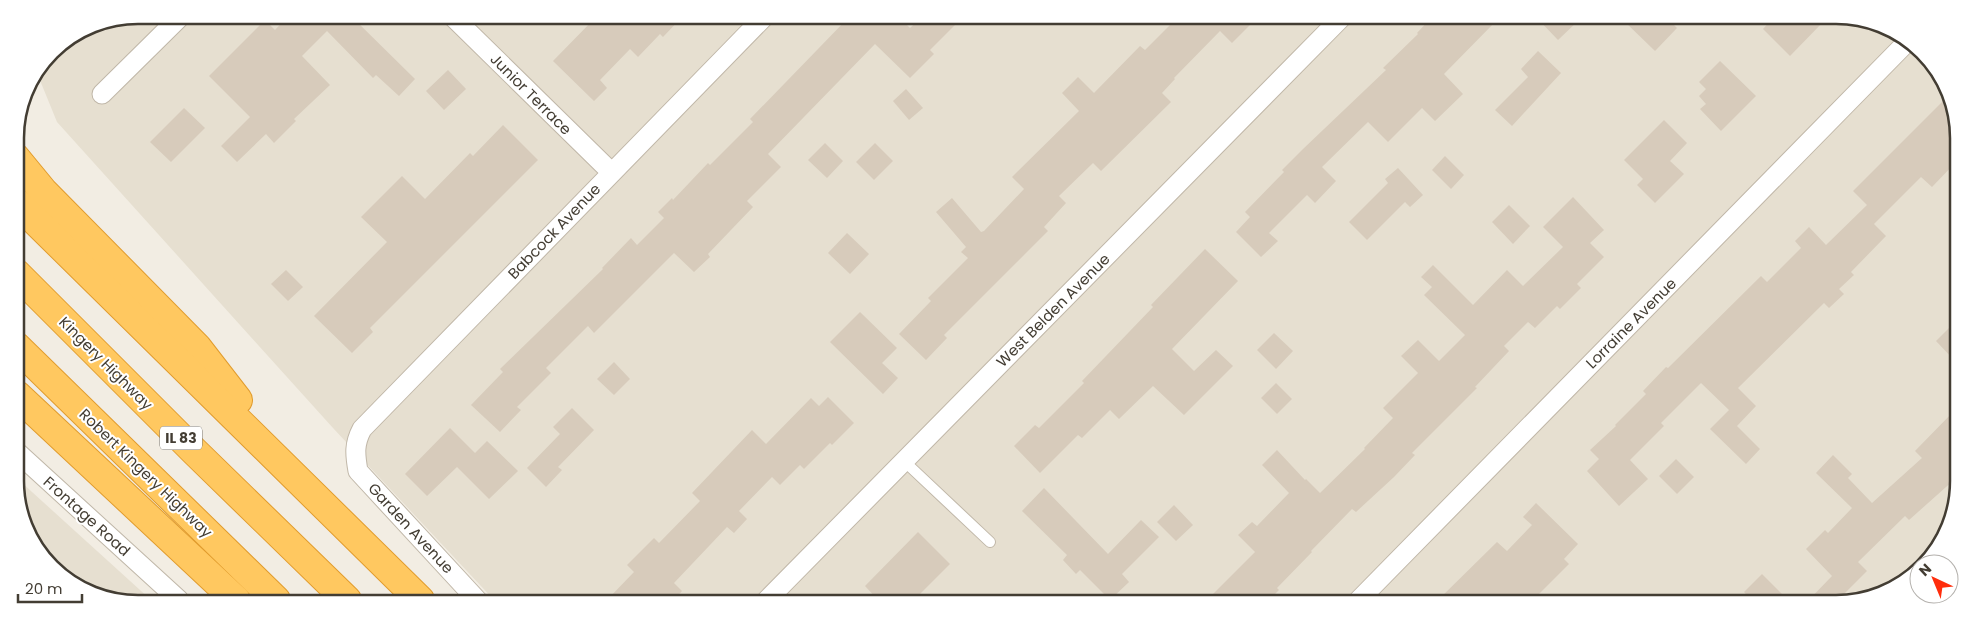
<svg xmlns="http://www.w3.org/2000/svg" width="1974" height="619" font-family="Poppins,sans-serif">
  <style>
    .residential { fill: #e6dfd0 }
    .building { fill: #d7cbbb }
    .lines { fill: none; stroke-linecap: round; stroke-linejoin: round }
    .lane-casing { stroke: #c0b7a8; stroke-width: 12 }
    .street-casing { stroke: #c0b7a8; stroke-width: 21 }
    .highway-casing { stroke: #e19c2e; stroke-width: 30 }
    .lane { stroke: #fff; stroke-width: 10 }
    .street { stroke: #fff; stroke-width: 19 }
    .highway { stroke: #ffc860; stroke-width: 28 }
    .labels { text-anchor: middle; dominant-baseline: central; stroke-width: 4; stroke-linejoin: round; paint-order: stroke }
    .shield { fill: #fff; stroke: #7b7770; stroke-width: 1 }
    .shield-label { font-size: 14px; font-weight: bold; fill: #433d33 }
    .street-label { font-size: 15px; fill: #433d33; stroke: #fff }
    .rim { fill: none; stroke: #433d33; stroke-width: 2.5 }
  </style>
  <rect width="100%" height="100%" fill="#f2ede3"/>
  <g class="residential">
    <path d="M138 15 1868 19 1928 57 1957 114 1955 513 1938 549 1925 564H1919V570L1911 578 1844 604 495 601 333 428 57 122 37 73 51 51 91 24Z"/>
    <path d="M17 478 32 492 151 600H106L46 562 17 505Z"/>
  </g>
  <g class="building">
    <path d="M289 15 351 16 415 79 399 96 376 75 373 78 327 31 302 56 330 85 294 119 296 121 274 143 266 134 237 162 221 146 250 117 209 76 265 20 275 30Z"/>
    <path d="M597 16H683L663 37 660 34 638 57 630 49 600 80 607 88 594 101 553 61Z"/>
    <path d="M849 17H899L910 28 922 17H963L930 50 934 54 910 78 875 44 768 154 781 167 747 201 753 207 708 254 710 257 694 272 674 253 594 333 588 326 546 368 551 373 517 407 521 410 500 432 471 405 503 372 500 369 603 269 602 268 631 238 637 245 664 218 658 212 672 198 673 200 708 163 710 165 753 122 750 119Z"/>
    <path d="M1177 18H1257L1232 43 1220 31 1174 78 1175 79 1162 93 1171 102 1101 171 1093 163 1059 196 1066 203 1044 227 1048 231 944 335 947 338 926 360 899 334 931 301 928 298 968 258 961 252 966 247 936 212 952 198 981 232 984 231 1024 189 1012 177 1079 111 1062 93 1078 77 1094 93 1140 46 1145 50Z"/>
    <path d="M1431 18H1499L1444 74 1463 94 1435 121 1422 108 1388 142 1368 122 1322 167 1336 181 1315 203 1307 195 1269 233 1278 241 1261 257 1236 232 1250 217 1245 212 1284 172 1282 170 1303 149 1386 70 1383 68 1418 34 1417 33Z"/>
    <path d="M1537 18 1580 19 1558 40Z"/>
    <path d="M1622 19H1668L1677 28 1655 51Z"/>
    <path d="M1772 19H1826L1790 56 1763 29Z"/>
    <path d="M1538 51 1561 73 1512 126 1495 110 1528 77 1521 69Z"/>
    <path d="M1720 61 1756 96 1721 131 1700 109 1706 104 1699 96 1706 89 1699 82Z"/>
    <path d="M448 70 466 89 444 110 426 91Z"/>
    <path d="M906 89 923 108 909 120 893 101Z"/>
    <path d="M1948 96 1957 114 1956 162 1932 187 1921 177 1874 224 1886 236 1851 272 1854 275 1839 289 1844 294 1829 308 1824 303 1738 388 1756 406 1737 426 1760 449 1746 464 1710 429 1729 410 1701 383 1661 423 1664 426 1630 460 1648 479 1619 506 1587 471 1599 459 1590 450 1616 426 1615 425 1646 394 1643 391 1666 367 1668 368 1761 276 1767 282 1801 248 1795 241 1809 227 1826 245 1867 205 1853 191Z"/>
    <path d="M184 108 205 128 171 162 150 142Z"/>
    <path d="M1664 120 1687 143 1670 161 1684 174 1655 203 1637 185 1643 179 1624 160Z"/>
    <path d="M503 125 538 160 370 328 373 332 352 353 314 316 387 242 361 217 402 176 425 199 470 153 473 156Z"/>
    <path d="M825 143 843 161 827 178 808 160Z"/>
    <path d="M875 143 893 161 874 180 856 162Z"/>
    <path d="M1445 156 1464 175 1451 189 1432 170Z"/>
    <path d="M1398 168 1423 195 1410 207 1405 202 1367 240 1349 222 1388 183 1385 179Z"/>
    <path d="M1573 197 1604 230 1590 243 1604 257 1577 284 1581 288 1560 309 1557 306 1535 328 1528 322 1504 346 1509 351 1475 387 1477 388 1412 453 1415 455 1394 477 1356 512 1352 509 1311 551 1312 552 1277 588 1279 590 1267 602H1205L1255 552 1238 535 1252 522 1257 526 1289 493 1262 465 1277 450 1305 480 1306 479 1320 493 1365 449 1364 448 1393 418 1383 408 1418 373 1401 356 1418 340 1439 361 1465 335 1424 295 1432 287 1421 277 1433 265 1473 305 1507 270 1523 286 1563 247 1543 227Z"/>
    <path d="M1509 205 1530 226 1513 244 1492 222Z"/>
    <path d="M847 233 869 254 850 274 828 253Z"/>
    <path d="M1205 249 1238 281 1172 349 1194 371 1216 350 1233 366 1184 415 1153 386 1119 419 1110 410 1082 438 1078 435 1040 473 1014 446 1035 425 1039 428 1084 383 1082 381 1153 307 1151 305Z"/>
    <path d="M286 270 303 287 288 301 271 284Z"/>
    <path d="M860 312 897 348 882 363 898 378 883 394 830 342Z"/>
    <path d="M1956 321V342L1955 361 1936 341Z"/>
    <path d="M1274 333 1293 351 1276 369 1257 350Z"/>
    <path d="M614 362 630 379 614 395 597 379Z"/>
    <path d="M1276 383 1292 399 1277 414 1261 398Z"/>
    <path d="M828 397 854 423 832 445 830 443 804 469 800 465 780 485 772 477 739 511 747 519 734 533 727 527 674 583 682 591 673 601H606L634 572 627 565 654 538 659 543 700 501 692 493 752 430 766 444 811 398 819 406Z"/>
    <path d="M572 408 594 430 558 467 562 470 546 487 527 468 560 434 553 427Z"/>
    <path d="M1955 410V479L1909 520 1905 516 1858 562 1867 571 1834 604H1805L1832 576 1806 549 1825 530 1828 533 1852 508 1816 473 1833 455 1852 474 1848 478 1872 503 1922 458 1915 451Z"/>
    <path d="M450 428 475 453 487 441 518 471 489 499 457 467 427 496 405 474Z"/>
    <path d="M1676 459 1694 477 1677 494 1659 476Z"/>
    <path d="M1044 488 1108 554 1141 520 1159 537 1122 574 1129 582 1110 600 1080 570 1076 574 1063 560 1067 555 1022 511Z"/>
    <path d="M1536 503 1578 544 1564 559 1569 564 1530 603H1435L1497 542 1507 551 1532 525 1523 517Z"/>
    <path d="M1174 505 1193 525 1176 541 1157 522Z"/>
    <path d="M918 532 950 564 912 602H880L865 586Z"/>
    <path d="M1762 574 1792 604H1755L1744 592Z"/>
  </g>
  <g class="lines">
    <defs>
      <path id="lane" d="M904 461 990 542"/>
      <g id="street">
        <path d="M452 16 611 172"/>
        <path d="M102 94 182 15"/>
        <path d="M17 452 179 600"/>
        <path d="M478 601 358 471C355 454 354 444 362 429L764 17"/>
        <path d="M766 601 1341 18"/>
        <path d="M1356 603 1906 43"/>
      </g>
      <g id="highway">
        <path d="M15 157 43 191 197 347 238 400"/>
        <path d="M16 202 420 600"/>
        <path d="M16 273 194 451 347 600"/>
        <path d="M16 346 276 600"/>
        <path d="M17 395 236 600"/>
      </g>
    </defs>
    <use href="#lane" class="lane-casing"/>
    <use href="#street" class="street-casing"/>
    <use href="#highway" class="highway-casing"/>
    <use href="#lane" class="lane"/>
    <use href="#street" class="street"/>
    <use href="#highway" class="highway"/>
  </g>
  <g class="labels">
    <rect class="shield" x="160" y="426.5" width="42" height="23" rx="4"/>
    <g class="shield-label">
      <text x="181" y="438">IL 83</text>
    </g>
    <g class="street-label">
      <text transform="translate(531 94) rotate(45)">Junior Terrace</text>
      <text transform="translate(554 231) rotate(-46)">Babcock Avenue</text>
      <text transform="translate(1053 310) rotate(-45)">West Belden Avenue</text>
      <text transform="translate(1631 323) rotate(-45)">Lorraine Avenue</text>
      <text transform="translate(106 363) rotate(45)">Kingery Highway</text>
      <text transform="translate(146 473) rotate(44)">Robert Kingery Highway</text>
      <text transform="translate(87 516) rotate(42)">Frontage Road</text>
      <text transform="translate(411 528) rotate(47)">Garden Avenue</text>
    </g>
  </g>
  <path d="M0 0H1974V619H0ZM138 24H1836A114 114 0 0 1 1950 138V481A114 114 0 0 1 1836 595H138A114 114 0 0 1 24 481V138A114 114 0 0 1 138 24Z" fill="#fff" fill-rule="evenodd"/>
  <path class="rim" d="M138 24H1836A114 114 0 0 1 1950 138V481A114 114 0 0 1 1836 595H138A114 114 0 0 1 24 481V138A114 114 0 0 1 138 24Z"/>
  <g transform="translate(1934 579) rotate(316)"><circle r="24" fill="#ffffff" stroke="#b4b1ad"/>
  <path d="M0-4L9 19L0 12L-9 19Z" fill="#ff2d0c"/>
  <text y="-8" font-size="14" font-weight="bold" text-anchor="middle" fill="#433d33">N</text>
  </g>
  <path d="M18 594v8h64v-8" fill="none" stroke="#433d33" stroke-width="2.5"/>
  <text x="25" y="594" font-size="15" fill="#433d33" stroke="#ffffff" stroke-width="4" paint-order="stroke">20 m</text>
</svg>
